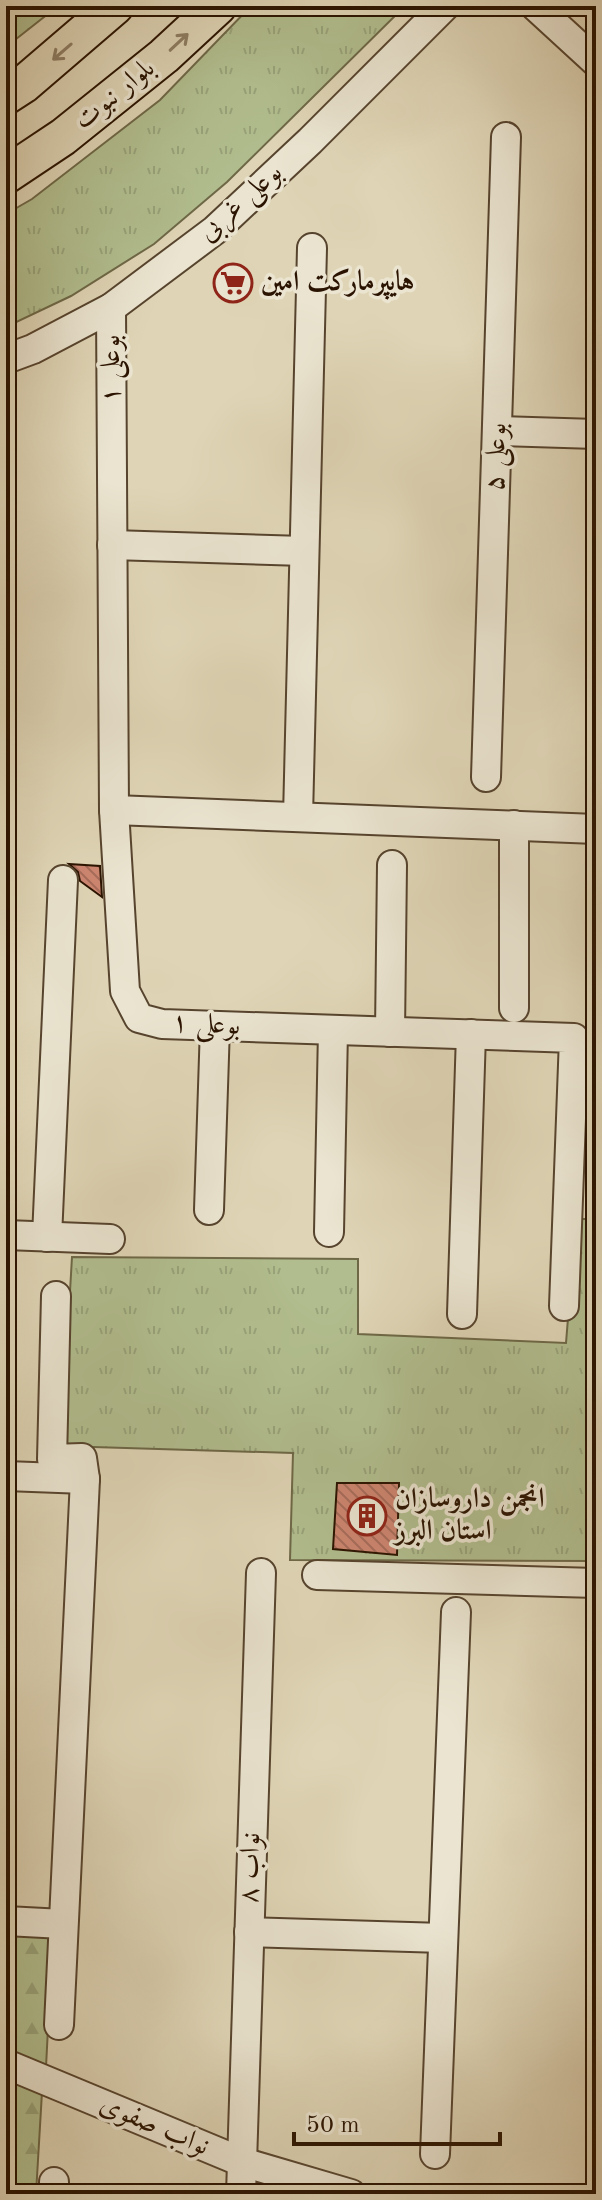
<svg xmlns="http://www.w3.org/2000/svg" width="602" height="2200" font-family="'Old Standard TT',Amiri,serif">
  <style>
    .forest { fill: url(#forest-firs); stroke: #6e6847; stroke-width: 2 }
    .park { fill: url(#park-tufts); stroke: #6e6847; stroke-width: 2 }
    .building { fill: url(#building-back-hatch); stroke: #2a1300; stroke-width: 2 }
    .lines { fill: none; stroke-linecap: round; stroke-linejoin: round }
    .minor-casing { stroke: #57442e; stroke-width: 32 }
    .major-casing { stroke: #2a1300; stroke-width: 40 }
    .minor { stroke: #eae4d0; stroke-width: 28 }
    .major { stroke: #dfd5b6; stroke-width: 36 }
    .oneway { stroke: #8e7e64 }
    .labels { text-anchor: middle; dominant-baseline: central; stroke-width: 7; stroke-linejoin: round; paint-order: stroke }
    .street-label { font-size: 28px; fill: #2a1300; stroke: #eae4d0 }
    .poi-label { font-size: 28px; font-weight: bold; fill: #2a1300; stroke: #eae4d0; text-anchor: start }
  </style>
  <defs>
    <pattern id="forest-firs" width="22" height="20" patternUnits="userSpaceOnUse" patternTransform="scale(2)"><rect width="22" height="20" fill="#b1bd8e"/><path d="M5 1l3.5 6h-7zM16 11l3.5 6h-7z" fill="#98a279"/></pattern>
    <pattern id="park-tufts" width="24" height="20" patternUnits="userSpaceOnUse" patternTransform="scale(2)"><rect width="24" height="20" fill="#b1bd8e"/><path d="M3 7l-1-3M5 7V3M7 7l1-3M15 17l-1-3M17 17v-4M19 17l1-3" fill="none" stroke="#98a279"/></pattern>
    <pattern id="building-back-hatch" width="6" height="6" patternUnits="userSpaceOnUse" patternTransform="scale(2)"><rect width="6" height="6" fill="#cd8570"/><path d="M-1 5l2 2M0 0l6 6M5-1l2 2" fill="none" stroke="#a76c5a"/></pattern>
  </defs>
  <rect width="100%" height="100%" fill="#dfd5b6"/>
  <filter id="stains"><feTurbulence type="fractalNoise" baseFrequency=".0025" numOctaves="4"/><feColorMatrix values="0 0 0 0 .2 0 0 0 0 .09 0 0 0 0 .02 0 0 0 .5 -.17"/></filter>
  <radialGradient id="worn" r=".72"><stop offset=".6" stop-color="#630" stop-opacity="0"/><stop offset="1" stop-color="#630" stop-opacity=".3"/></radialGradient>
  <g class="forest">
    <path d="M6 1930 53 1931 46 2067 6 2050Z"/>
    <path d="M6 2078 42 2092 36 2194H6Z"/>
  </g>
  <g class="park">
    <path d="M6 6H58L6 47Z"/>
    <path d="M251 6H405L227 182 154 244 71 296 6 327V214L32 199 160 100Z"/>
    <path d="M576 1219H596V1561L290 1560 293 1453 61 1446 72 1257 358 1259V1334L566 1343Z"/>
  </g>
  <g class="building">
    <path d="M69 864 100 866 102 897 80 881 78 872Z"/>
    <path d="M337 1483H399L397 1555 333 1549Z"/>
  </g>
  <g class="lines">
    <defs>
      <g id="minor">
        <path d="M535 6 596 62"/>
        <path d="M111 308 114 810 125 991 139 1018 162 1024 574 1038 564 1306"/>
        <path d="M6 359 33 349 111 308 215 230 310 141 445 6"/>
        <path d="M498 431 596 434"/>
        <path d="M112 545 304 551"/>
        <path d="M486 777 506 137"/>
        <path d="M114 810 596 829"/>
        <path d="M298 817 312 248"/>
        <path d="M514 825V1008"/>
        <path d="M390 1032 392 865"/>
        <path d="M209 1210 215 1026"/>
        <path d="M329 1232 333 1030"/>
        <path d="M6 1235 110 1239"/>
        <path d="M47 1237 63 880"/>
        <path d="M56 1296 52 1459 82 1458 85 1479 59 2025"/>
        <path d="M462 1314 471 1034"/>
        <path d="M6 1476 85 1479"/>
        <path d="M317 1575 596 1583"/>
        <path d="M6 1921 63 1924"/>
        <path d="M249 1932 443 1938"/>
        <path d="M6 2064 242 2162 351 2194"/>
        <path d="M435 2154 456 1612"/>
        <path d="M54 2194V2182"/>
        <path d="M241 2194 261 1573"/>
      </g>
      <g id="major">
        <path d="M6 96 23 85 115 6"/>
        <path d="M6 175 63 137 164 56 218 6"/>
      </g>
    </defs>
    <use href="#minor" class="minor-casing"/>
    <use href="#major" class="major-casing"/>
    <use href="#minor" class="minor"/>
    <use href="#major" class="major"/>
  </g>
  <defs><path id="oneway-shaft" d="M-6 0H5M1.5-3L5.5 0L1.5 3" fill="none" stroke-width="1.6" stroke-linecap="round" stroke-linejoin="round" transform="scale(2)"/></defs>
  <g class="oneway">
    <use href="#oneway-shaft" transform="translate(179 42) rotate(-43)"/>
    <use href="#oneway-shaft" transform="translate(62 52) rotate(139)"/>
  </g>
  <defs>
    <symbol id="supermarket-ring" viewBox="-11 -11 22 22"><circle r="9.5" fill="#eae4d0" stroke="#8f2418" stroke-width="1.5"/><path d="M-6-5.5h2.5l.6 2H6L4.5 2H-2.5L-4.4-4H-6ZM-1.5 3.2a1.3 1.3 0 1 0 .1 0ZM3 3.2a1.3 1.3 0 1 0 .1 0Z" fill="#8f2418"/></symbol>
    <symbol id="building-ring" viewBox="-11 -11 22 22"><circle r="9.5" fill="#eae4d0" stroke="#8f2418" stroke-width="1.5"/><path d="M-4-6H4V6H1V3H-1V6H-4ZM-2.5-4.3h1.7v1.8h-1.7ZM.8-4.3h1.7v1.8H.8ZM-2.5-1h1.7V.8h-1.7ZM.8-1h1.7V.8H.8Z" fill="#8f2418"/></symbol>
  </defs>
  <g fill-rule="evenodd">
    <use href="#supermarket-ring" x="211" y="261" width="44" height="44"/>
    <use href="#building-ring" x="345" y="1494" width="44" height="44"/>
  </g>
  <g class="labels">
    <g class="street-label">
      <text transform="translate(115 95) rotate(-39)">بلوار نبوت</text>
      <text transform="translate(241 203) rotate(-42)">بوعلی غربی</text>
      <text transform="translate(112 369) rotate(-90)">بوعلی ۱</text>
      <text transform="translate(497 457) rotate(-88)">بوعلی ۵</text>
      <text transform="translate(206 1025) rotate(3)">بوعلی ۱</text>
      <text transform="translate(251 1868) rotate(-88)">نواب ۸</text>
      <text transform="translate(154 2126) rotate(23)">نواب صفوی</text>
    </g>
    <g class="poi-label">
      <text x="261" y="283">هایپرمارکت امین</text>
      <text x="395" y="1500">انجمن داروسازان<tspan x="395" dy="32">استان البرز</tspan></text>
    </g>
  </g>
  <rect width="602" height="2200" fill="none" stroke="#dfd5b6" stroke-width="32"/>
  <rect x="8" y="8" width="586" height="2184" fill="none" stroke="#2a1300" stroke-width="4"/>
  <rect x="16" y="16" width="570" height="2168" fill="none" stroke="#2a1300" stroke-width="2"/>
  <path d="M294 2132v12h206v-12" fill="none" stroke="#2a1300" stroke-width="4"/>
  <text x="306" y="2132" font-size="24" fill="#2a1300" stroke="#eae4d0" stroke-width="6" paint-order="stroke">50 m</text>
  <rect width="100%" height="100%" filter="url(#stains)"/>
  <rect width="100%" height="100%" fill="url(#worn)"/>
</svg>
